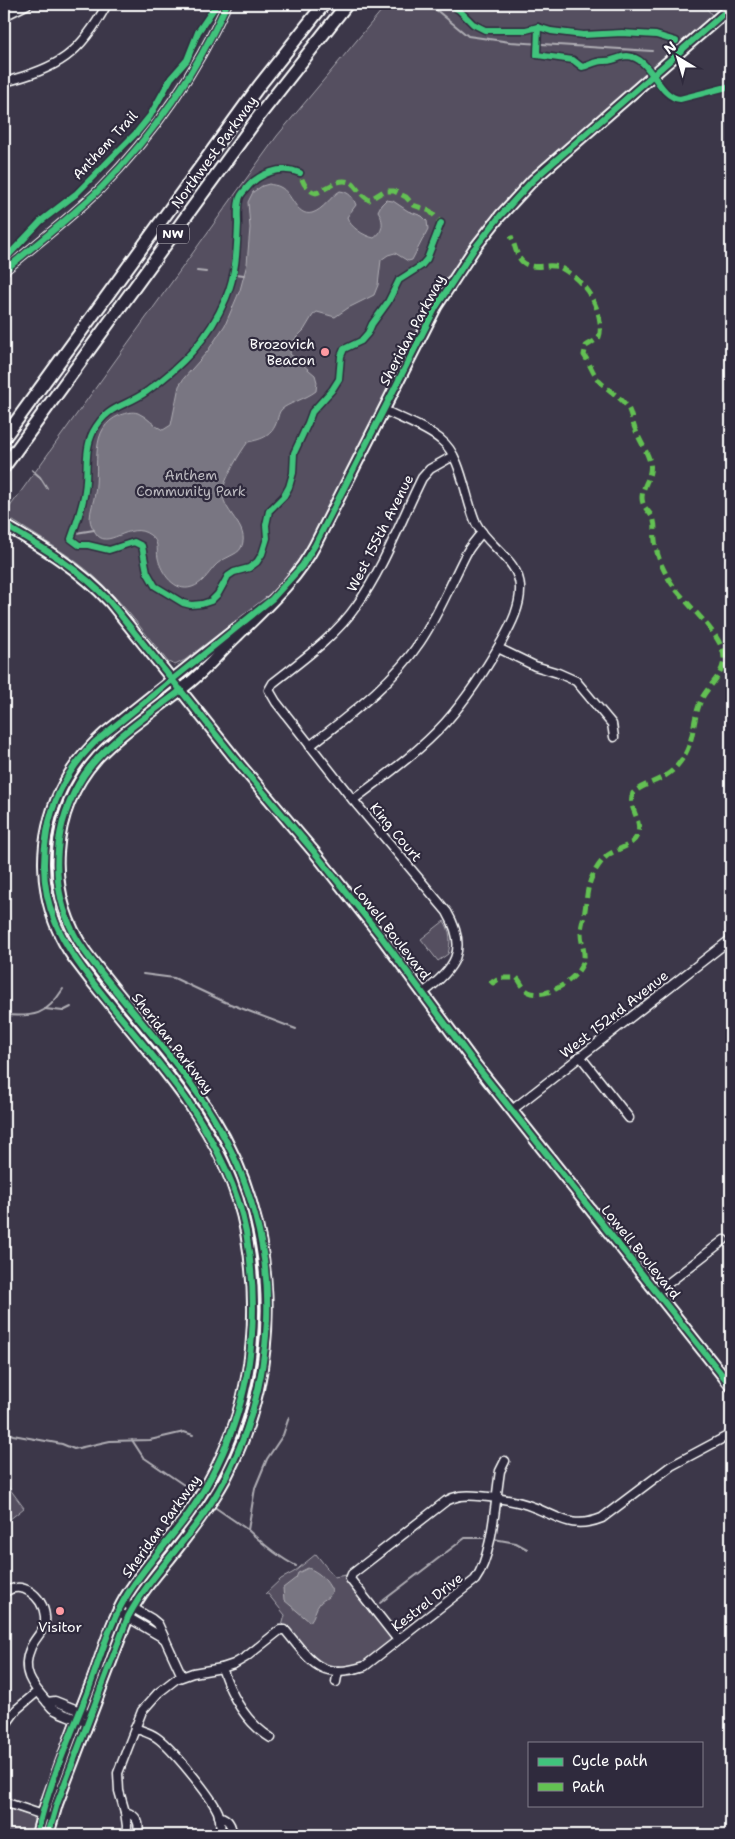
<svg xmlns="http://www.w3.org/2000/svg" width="735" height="1839" font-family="'Shantell Sans',sans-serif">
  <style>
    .green { fill: #555060; stroke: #aaa8b0 }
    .water { fill: #797682; stroke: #afadb4 }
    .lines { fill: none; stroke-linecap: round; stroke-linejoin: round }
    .stream { stroke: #afadb4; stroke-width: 2 }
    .minor-casing { stroke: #fff; stroke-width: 11 }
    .major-casing { stroke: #fff; stroke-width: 14 }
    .highway-casing { stroke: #fff; stroke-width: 15 }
    .minor { stroke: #2f2a3d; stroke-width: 8 }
    .major { stroke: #2f2a3d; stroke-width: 10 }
    .highway { stroke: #2f2a3d; stroke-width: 11 }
    .quiet { stroke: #63c152; stroke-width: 5; stroke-dasharray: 10 5; stroke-linecap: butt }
    .cycleway-casing { stroke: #2f2a3d; stroke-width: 9 }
    .cycleway { stroke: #40c37c; stroke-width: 6 }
    .poi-dot { fill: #ff9aa2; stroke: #2f2a3d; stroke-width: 2 }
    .labels { text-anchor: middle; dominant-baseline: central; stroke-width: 4.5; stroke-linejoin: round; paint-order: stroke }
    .shield { fill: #2f2a3d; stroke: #c1bfc5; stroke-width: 1 }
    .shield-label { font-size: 12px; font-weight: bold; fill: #fff }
    .street-label { font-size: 14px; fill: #fff; stroke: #2f2a3d }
    .poi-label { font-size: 14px; fill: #fff; stroke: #2f2a3d; text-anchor: end }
    .park-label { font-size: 14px; fill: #bbb9bf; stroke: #2f2a3d }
  </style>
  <rect width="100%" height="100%" fill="#3c3749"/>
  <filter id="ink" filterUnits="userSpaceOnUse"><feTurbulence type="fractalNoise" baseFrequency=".02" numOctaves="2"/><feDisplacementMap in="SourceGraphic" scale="10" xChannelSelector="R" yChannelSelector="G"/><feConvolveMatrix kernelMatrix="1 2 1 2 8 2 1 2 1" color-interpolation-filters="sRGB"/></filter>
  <g filter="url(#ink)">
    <g class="green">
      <path d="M387 4H703L712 15 599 116 539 167 514 193 462 257 425 317 317 531 298 565 283 584 185 660 175 665 168 662C145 633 123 603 96 578 70 554 34 535 4 515L277 136Z"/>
      <path d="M444 921C451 931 451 943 448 954L438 961 421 939Z"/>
      <path d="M4 1481 24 1508 4 1524Z"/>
      <path d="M316 1554 334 1577 352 1574 350 1579 398 1640 365 1666 324 1669 281 1630 285 1615 268 1594H265L281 1579 294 1572Z"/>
      <path d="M4 1807 31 1816C37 1822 35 1828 33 1835H4Z"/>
    </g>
    <g class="water">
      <path d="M269 184C272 185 277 185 280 187 292 192 296 217 312 213 323 210 331 196 340 191 349 192 353 197 356 205L347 217C350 227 364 236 374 238 384 231 384 221 378 211L381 205 386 200 393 201 408 211 422 216 427 221 428 229 412 260 408 261 395 253 388 255 381 260 378 285 374 295 348 308 335 317 317 312 313 315 304 330 292 342 290 354 315 375 317 382 316 391C306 399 286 404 281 410 279 412 278 417 277 421 272 436 263 439 248 442 240 452 226 477 223 489 219 511 252 526 241 548 238 555 221 558 214 567 208 574 202 584 192 587 175 593 161 573 158 558 156 549 160 542 150 535 129 519 107 553 95 532 93 528 90 524 90 519 90 510 94 501 95 493 100 465 88 428 120 415 126 413 132 411 138 413 148 417 153 426 163 430L171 425 179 386 184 378 207 352 225 325 240 290 247 264 250 228 248 202 253 192 262 186Z"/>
      <path d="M308 1568C319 1572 327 1580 332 1591 330 1598 325 1598 320 1603 315 1609 315 1616 310 1622L284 1600 283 1588 296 1578 298 1573Z"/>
    </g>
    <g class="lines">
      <g class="stream">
        <path d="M429 4 468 36 510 42 652 51"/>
        <path d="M197 271 206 272"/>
        <path d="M236 274 244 275"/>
        <path d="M32 470 40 477 47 488"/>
        <path d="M76 533 94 530"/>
        <path d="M143 974 174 978 225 1002 296 1029"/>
        <path d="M45 1009 63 1011 71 1007"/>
        <path d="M4 1015C34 1017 46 1016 63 989"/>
        <path d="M289 1417 283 1435 267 1459 255 1488 248 1530C263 1544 278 1557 296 1566"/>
        <path d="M4 1431 13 1435 62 1444 74 1449 110 1441 150 1440 184 1432 193 1435"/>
        <path d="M132 1440 143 1457 197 1494"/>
        <path d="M213 1506 248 1530"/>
        <path d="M494 1539 516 1543 527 1549"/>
        <path d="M380 1603 465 1538H483"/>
      </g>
      <defs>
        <g id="minor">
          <path d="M4 16 28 4"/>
          <path d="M4 82C58 68 80 55 107 4"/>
          <path d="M4 271C36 244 70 218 100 189 153 135 196 73 227 4"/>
          <path d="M498 648 535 666 558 673 576 681 612 724 614 737"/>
          <path d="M310 746C349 715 392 684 420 642 439 614 451 583 466 554 470 546 477 539 482 532"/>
          <path d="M353 800C385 776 419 752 446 722 468 697 486 669 502 641 511 625 521 606 520 587 519 560 487 546 476 523 465 499 462 456 441 440 426 427 401 419 384 410"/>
          <path d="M423 993C455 969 469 950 447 912L353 800 276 702 269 690 273 683C302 660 335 637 357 605 383 569 402 518 422 478L430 469 453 456"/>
          <path d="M580 1056 629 1118"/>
          <path d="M512 1110 731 939"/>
          <path d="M657 1292 724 1240"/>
          <path d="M4 1593C21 1579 43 1596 45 1616 47 1629 36 1636 31 1647 20 1671 32 1685 47 1702 47 1702 51 1707 52 1708 60 1714 78 1719 88 1723"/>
          <path d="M128 1605 152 1619 158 1624 182 1676"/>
          <path d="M124 1615 165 1639"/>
          <path d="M398 1640 350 1579 352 1574 446 1501C450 1499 455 1497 460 1496 477 1494 517 1500 533 1507 560 1517 571 1530 602 1518L671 1466 731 1434"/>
          <path d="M222 1668C231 1695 246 1723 271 1738"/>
          <path d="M336 1682 338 1671"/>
          <path d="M47 1702 55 1701 90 1715"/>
          <path d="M4 1727 17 1709 37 1692"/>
          <path d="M135 1728C142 1731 150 1733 156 1737 171 1747 211 1796 218 1812 221 1820 221 1827 220 1835"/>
          <path d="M4 1802 52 1818"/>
          <path d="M125 1812C137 1815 141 1824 137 1835"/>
          <path d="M219 1816C229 1819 232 1825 232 1835"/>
          <path d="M126 1835 127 1826 125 1812 119 1791 118 1773 142 1711 158 1693 176 1679 193 1673 222 1668 234 1664 246 1657 280 1630H285C311 1661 319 1681 365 1666L475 1580C493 1555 495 1502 500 1471L505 1461"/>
        </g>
        <g id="major">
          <path d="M4 525C42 547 80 569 110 602L242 767 315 853 380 935 475 1064 731 1386"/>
          <path d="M37 1835C42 1813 50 1792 58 1771 69 1742 79 1713 91 1684 102 1655 110 1624 125 1598 143 1568 168 1542 188 1514 249 1430 264 1332 246 1232 237 1183 213 1137 185 1098 161 1064 133 1033 108 1001 96 987 84 972 73 957 47 920 38 872 48 827 56 790 76 759 104 734L237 628"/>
          <path d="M48 1835 57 1804 128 1617C139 1595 154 1577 170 1558 190 1532 210 1506 226 1477 285 1365 279 1224 213 1117 177 1059 125 1006 85 951 45 892 49 812 97 758 125 728 163 706 194 679 209 666 222 650 237 636 265 608 297 580 315 545L436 307 474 249 500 216 533 180 731 7"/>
        </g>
        <g id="highway">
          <path d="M4 438 259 86 324 4"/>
          <path d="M4 467 259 116 347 4"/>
        </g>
      </defs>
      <use href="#minor" class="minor-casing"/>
      <use href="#major" class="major-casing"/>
      <use href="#highway" class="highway-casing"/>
      <use href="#minor" class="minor"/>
      <use href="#major" class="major"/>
      <use href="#highway" class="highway"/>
      <g class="quiet">
        <path d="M292 169 300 173C303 183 305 189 316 193 328 189 341 174 354 185 359 191 362 196 369 200L384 191H394L406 197 413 205 430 211 441 223 427 259 421 266 399 280 388 302 372 324 368 333 361 341 344 349 341 356 339 379 332 390 312 412 308 423 294 453 293 473 289 487 284 496 269 511 266 525 267 538 262 554 257 562 249 568 234 572 228 576 218 594 211 601 202 604 191 605 183 603 155 586 147 572 142 546 134 542 109 550 88 545H79L71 539C76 525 81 510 84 496 90 470 82 445 99 423 113 405 129 404 146 392 181 367 208 339 226 299 236 275 237 250 238 225 238 217 237 205 239 199 249 177 271 170 292 169Z"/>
        <path d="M490 980 493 983 500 978H517C521 982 523 989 529 992 547 1000 580 978 584 959 585 951 581 942 581 933 581 925 584 918 585 910 587 897 587 885 594 873 597 867 602 860 608 855 618 848 635 846 638 833 642 818 627 808 633 793 645 782 662 782 675 768 697 745 690 723 702 698 709 685 723 676 724 659 725 634 679 600 667 576 661 565 656 553 655 540 654 534 656 527 654 521 652 513 642 508 642 498 642 485 653 477 650 462 647 451 640 441 636 431 632 423 632 414 627 406 619 396 608 390 599 381 593 374 589 362 584 355L586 346C590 343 596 341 599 337 601 333 600 327 600 322 597 299 581 279 561 268 549 262 536 271 524 263 516 258 515 244 511 236"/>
      </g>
      <defs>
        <g id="cycleway">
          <path d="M449 4 459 10 473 24 485 30H526L538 27 551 31 583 35 622 33 656 35 676 41"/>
          <path d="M538 27 537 55 573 60 582 67C588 66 592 63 597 62 602 60 607 62 612 60 617 59 622 56 627 56 652 57 657 97 680 99L731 86"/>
          <path d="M300 173C281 165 259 173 246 189 243 192 239 197 239 201 237 209 238 217 238 224 237 250 236 274 226 298 209 339 181 367 146 392 125 407 107 405 93 432 83 452 89 475 84 496 81 510 76 525 71 539L79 545H88L109 550 134 542 142 546 147 572 155 586 183 603 191 605 202 604 211 601 218 594 228 576 234 572 249 568 257 562 262 554 267 538 266 525 269 511 284 496 289 487 293 473 294 453 308 423 312 412 332 390 339 379 341 356 344 349 361 341 368 333 372 324 388 302 399 280 421 266 427 259 441 223"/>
          <path d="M4 260 41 221 76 194 137 132 150 116 171 78 187 60 198 32 217 4"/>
          <path d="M4 271C36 244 70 218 100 189 153 135 196 73 227 4"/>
          <path d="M4 525C42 547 80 569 110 602L242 767 315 853 380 935 475 1064 731 1386"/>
          <path d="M37 1835C47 1788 70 1737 88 1691 99 1661 108 1628 124 1600 142 1568 169 1542 190 1512 248 1426 264 1333 246 1232 237 1184 213 1139 186 1099 161 1064 132 1032 106 999 63 946 34 904 47 832 53 797 70 767 95 742L272 599 302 566 315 545 436 307 474 249 500 216 533 180 731 7"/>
          <path d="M48 1835 57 1804 128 1617C146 1583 172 1556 195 1526 240 1467 264 1394 267 1320 270 1250 250 1179 214 1119 187 1073 149 1032 116 991 102 973 85 955 74 934 48 883 53 823 84 775 107 741 149 715 181 690"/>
        </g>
      </defs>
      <use href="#cycleway" class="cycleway-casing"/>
      <use href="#cycleway" class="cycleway"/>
    </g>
  </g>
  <g class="poi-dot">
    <circle cx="325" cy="352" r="5"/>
    <circle cx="60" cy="1611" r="5"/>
  </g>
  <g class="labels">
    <rect class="shield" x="157" y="224.5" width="32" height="19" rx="4"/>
    <g class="shield-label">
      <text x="173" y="234">NW</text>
    </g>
    <g class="street-label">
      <text transform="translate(105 145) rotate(-47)">Anthem Trail</text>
      <text transform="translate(214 152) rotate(-54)">Northwest Parkway</text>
      <text transform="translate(412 330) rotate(-62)">Sheridan Parkway</text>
      <text transform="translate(380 533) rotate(-63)">West 155th Avenue</text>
      <text transform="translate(396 832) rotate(50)">King Court</text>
      <text transform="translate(392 932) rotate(52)">Lowell Boulevard</text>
      <text transform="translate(614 1014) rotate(-38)">West 152nd Avenue</text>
      <text transform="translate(173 1043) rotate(52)">Sheridan Parkway</text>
      <text transform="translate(641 1252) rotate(51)">Lowell Boulevard</text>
      <text transform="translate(161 1526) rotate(-54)">Sheridan Parkway</text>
      <text transform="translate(427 1602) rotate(-38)">Kestrel Drive</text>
    </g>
    <g class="poi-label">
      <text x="315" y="344">Brozovich<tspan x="315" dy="16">Beacon</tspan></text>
      <text x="60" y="1627" text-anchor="middle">Visitor</text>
    </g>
    <g class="park-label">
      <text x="191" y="475">Anthem<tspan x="191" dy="16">Community Park</tspan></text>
    </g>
  </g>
  <rect width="735" height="1839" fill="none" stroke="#2f2a3d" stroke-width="20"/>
  <rect x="10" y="10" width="715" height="1819" fill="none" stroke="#fff" stroke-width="2" filter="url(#ink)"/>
  <rect x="528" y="1742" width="175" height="65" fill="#2f2a3d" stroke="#827f8b"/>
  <rect x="538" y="1758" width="25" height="8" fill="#40c37c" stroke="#827f8b"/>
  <text x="572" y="1766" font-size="15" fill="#ffffff">Cycle path</text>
  <rect x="538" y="1783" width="25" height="8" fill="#63c152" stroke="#827f8b"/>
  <text x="572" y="1792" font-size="15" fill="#ffffff">Path</text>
  <g transform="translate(678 58) rotate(322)" stroke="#2f2a3d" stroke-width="4" paint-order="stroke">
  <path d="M0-4L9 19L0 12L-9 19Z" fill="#ffffff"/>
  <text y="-8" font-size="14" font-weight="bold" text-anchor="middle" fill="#ffffff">N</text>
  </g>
</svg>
